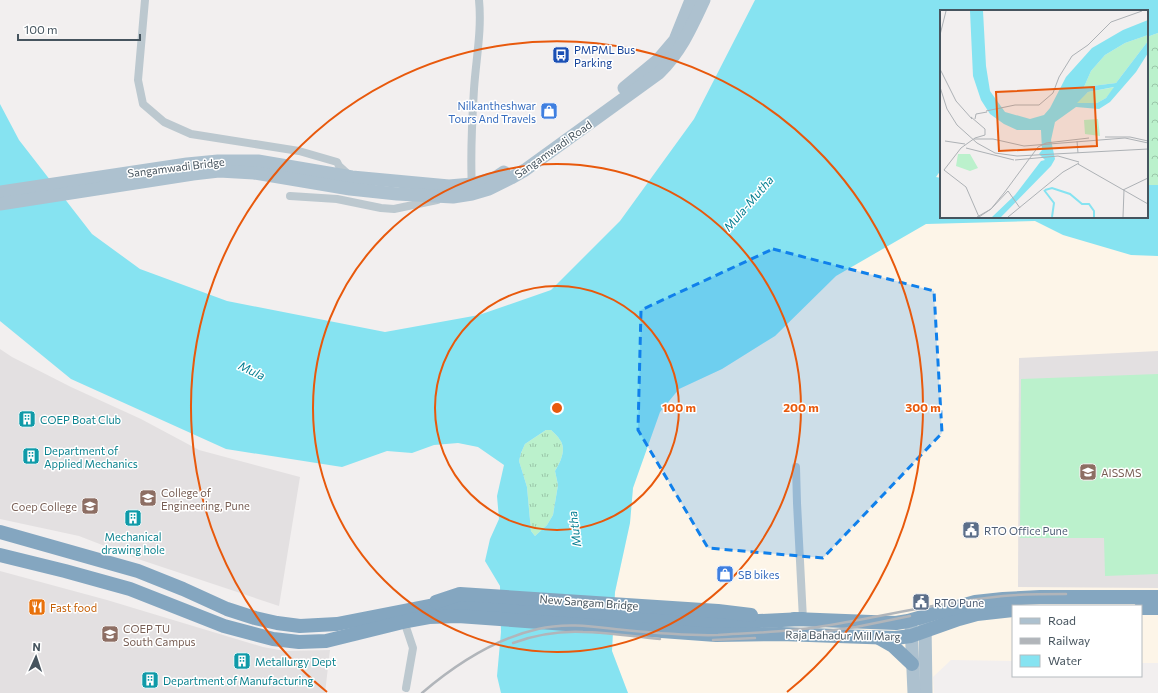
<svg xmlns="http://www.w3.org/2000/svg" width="1158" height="693" font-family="Commissioner,sans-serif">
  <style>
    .commercial { fill: #fdf5e8 }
    .education { fill: #e3e0e1 }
    .grass { fill: url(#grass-tufts) }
    .forest { fill: url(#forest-crowns) }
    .pitch { fill: #bbf1cc }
    .water { fill: #86e3f1; fill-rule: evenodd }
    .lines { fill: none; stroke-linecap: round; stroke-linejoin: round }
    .street { stroke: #bcc8cf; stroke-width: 8 }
    .primary { stroke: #adc1cf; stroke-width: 13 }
    .highway { stroke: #84a6c0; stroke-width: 14 }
    .rail { stroke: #b1b5ba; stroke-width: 2.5 }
    .marked { fill: #1080eb; fill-opacity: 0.2; stroke: #1080eb; stroke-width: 3; stroke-dasharray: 8 5; stroke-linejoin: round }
    .ring { fill: none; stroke: #e8590c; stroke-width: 2 }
    .labels { text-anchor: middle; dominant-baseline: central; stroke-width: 3; stroke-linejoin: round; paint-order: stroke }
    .transit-label { font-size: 11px; fill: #164399; stroke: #fff; text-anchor: start }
    .shop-label { font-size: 11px; fill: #366cbe; stroke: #fff; text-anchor: end }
    .street-label { font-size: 11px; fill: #46545e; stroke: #fff }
    .culture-label { font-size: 11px; fill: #0d838f; stroke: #fff; text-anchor: start }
    .education-label { font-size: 11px; fill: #785e54; stroke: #fff; text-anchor: start }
    .service-label { font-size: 11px; fill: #4e5e75; stroke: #fff; text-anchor: start }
    .food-label { font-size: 11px; fill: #c56008; stroke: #fff; text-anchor: start }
    .water-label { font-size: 12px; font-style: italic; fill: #077f92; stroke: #fff }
    .inset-river { fill: none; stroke: #86e3f1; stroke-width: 2 }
    .inset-road { fill: none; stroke: #adb1b5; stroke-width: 1 }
    .view { fill: #e8590c; fill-opacity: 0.15; stroke: #e8590c; stroke-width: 2 }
    .inset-edge { fill: none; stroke: #46545e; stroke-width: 2 }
    .centre { fill: #e8590c; stroke: #fff; stroke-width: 2 }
    .ring-label { font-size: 12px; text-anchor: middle; font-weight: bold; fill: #e8590c; stroke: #fff; stroke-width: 3; stroke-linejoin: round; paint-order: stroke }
  </style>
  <defs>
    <pattern id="grass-tufts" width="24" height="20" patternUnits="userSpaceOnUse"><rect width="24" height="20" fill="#bbf1cc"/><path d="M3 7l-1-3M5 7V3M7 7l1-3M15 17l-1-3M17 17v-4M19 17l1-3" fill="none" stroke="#9ac6a9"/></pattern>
    <pattern id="forest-crowns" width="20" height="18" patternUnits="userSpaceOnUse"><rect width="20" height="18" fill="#bbf1cc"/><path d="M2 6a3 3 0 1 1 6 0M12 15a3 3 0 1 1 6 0" fill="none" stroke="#9ac6a9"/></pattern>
  </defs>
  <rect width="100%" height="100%" fill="#f2efef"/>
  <path class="commercial" d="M1158 0V663H1141V606H1013V661L951 660 933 677 934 693H628L612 651 615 592 630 523 633 487 660 412 679 389 722 369 775 336 836 276 941 138V217H1147V11Z"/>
  <g class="education">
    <path d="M0 349 12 357 71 387 141 419 199 450 300 477 279 606 141 560 79 536 0 519Z"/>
    <path d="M1158 351V588L1018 587 1019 358Z"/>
    <path d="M0 571 107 600 263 647 285 651 330 650 325 693H0Z"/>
  </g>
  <path class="grass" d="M546 430H551C554 433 558 436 560 440 567 449 560 463 555 471L558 485 553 515 547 525 535 536 531 531 527 487 519 461 521 453 525 444Z"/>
  <path class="forest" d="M1158 33V185H1147V37Z"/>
  <path class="pitch" d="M1158 374V574L1105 576 1104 538H1020L1021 379Z"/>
  <path class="water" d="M755 0H1158V33L1147 37V11H941V170L936 177 941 178V217H1147V185H1158V256L1131 255 1063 235 1035 221 926 224 836 276 775 336 722 369 679 389 660 412 633 488 630 523 615 592 612 651 628 693H501L497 676 501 632 500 586 485 561 490 539 499 519 497 496 504 465 478 447 458 443 434 445 412 453 387 451 342 467 226 449 71 379 0 321V104L19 140 92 234 140 269 227 301 385 332 479 315 551 290 620 221 694 119ZM546 430H551C554 433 558 436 560 440 567 449 560 463 555 471L558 485 553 515 547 525 535 536 531 531 527 487 519 461 521 453 525 444Z"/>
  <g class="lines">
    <g class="street">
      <path d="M145 0 138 80 143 104 164 122 191 134 299 151 337 162 339 166 349 175"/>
      <path d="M472 187C470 154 472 121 474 89 476 59 482 30 479 0"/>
      <path d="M290 196 337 199 381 208 394 209 437 200"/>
      <path d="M796 467 797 503 803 619"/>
      <path d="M404 621 413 648 406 688"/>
    </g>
    <g class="primary">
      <path d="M624 88 658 60 675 40 691 0"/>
      <path d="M0 192 187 164 218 161H258L352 177 449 186 472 184 495 178 504 172"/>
      <path d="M0 204 193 174 219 171 254 173 350 189 397 194 453 197 472 194 489 189 511 178 525 170 659 73C681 51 691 28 704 0"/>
      <path d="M925 621 926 693"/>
      <path d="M911 625 914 693"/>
    </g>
    <g class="highway">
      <path d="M0 532 138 571 183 589 227 609 255 618 277 623 300 626 337 624 429 606 460 605 717 623 803 619"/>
      <path d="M0 555 65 571 130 589 224 626 273 639 299 642 326 641 407 621 429 617 458 616 716 635 781 634 895 638 911 636 959 619 977 614 1013 610"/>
      <path d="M436 602 460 594 718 611 751 615"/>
      <path d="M1141 608H1158"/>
      <path d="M794 619 896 623 908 621 975 602 1003 599 1040 597H1158"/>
      <path d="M879 638 893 646 912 664"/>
    </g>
    <g class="rail">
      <path d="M807 634 856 627 910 616"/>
      <path d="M713 640 755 638"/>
      <path d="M513 643C535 635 560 631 583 632 608 632 634 637 660 639"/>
      <path d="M422 693C456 664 494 639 538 629 567 622 596 627 624 630 655 633 687 636 718 635 751 633 785 632 818 627 880 617 940 602 1003 596 1023 594 1045 594 1066 594"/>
    </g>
  </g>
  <path class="marked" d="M773 249 934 291 942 433 823 558 708 548 638 430 641 310Z"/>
  <g class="ring">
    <circle cx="557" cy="408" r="122"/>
    <circle cx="557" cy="408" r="244"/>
    <path d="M327 692A366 366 0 1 1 787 692"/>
  </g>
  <defs>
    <symbol id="bus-square" viewBox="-11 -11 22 22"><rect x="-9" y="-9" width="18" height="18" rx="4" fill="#1a4fb4" stroke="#fff"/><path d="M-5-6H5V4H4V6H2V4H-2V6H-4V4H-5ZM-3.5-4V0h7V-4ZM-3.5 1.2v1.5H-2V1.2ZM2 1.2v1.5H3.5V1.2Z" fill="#fff"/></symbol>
    <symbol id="shop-square" viewBox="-11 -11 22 22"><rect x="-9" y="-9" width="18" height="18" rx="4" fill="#3f7fe0" stroke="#fff"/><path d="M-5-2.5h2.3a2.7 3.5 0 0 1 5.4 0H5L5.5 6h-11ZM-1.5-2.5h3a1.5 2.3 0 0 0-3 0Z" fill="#fff"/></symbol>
    <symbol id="building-square" viewBox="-11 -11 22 22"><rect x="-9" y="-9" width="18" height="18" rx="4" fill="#0f9aa8" stroke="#fff"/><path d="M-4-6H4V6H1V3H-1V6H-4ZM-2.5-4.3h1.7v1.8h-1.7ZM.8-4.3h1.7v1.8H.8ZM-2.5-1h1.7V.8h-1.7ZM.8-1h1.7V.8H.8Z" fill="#fff"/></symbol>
    <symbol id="university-square" viewBox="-11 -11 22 22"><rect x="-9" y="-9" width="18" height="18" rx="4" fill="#8d6e63" stroke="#fff"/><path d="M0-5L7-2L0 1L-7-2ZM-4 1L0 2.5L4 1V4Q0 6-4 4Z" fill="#fff"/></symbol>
    <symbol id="civic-square" viewBox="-11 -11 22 22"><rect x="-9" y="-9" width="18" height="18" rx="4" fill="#5c6f8a" stroke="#fff"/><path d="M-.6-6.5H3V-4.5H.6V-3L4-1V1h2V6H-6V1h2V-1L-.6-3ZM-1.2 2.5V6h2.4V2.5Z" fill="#fff"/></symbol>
    <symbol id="restaurant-square" viewBox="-11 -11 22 22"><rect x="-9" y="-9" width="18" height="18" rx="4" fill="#e8710a" stroke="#fff"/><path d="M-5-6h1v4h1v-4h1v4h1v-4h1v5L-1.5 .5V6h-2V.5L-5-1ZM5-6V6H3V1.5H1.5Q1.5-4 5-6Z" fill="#fff"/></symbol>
  </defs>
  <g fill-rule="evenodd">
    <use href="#bus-square" x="551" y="45" width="20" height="20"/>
    <use href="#shop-square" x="539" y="101" width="20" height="20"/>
    <use href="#building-square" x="17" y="409" width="20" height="20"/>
    <use href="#building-square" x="21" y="446" width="20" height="20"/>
    <use href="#university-square" x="1078" y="462" width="20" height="20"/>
    <use href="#university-square" x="138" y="488" width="20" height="20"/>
    <use href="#university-square" x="80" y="496" width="20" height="20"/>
    <use href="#building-square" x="123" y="508" width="20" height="20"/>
    <use href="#civic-square" x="961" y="520" width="20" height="20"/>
    <use href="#shop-square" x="715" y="564" width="20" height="20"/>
    <use href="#civic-square" x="911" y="592" width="20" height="20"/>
    <use href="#restaurant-square" x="27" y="597" width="20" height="20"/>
    <use href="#university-square" x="100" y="624" width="20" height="20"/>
    <use href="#building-square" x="232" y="651" width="20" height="20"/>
    <use href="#building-square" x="140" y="670" width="20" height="20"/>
  </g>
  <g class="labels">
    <g class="transit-label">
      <text x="574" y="49">PMPML Bus<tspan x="574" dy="13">Parking</tspan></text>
    </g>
    <g class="shop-label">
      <text x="536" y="105">Nilkantheshwar<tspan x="536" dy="13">Tours And Travels</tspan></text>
      <text x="738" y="574" text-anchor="start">SB bikes</text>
    </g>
    <g class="street-label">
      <text transform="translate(553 149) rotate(-35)">Sangamwadi Road</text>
      <text transform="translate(176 167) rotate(-7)">Sangamwadi Bridge</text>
      <text transform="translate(589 602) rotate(4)">New Sangam Bridge</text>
      <text transform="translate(843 635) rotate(1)">Raja Bahadur Mill Marg</text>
    </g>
    <g class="culture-label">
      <text x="40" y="419">COEP Boat Club</text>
      <text x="44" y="450">Department of<tspan x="44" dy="13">Applied Mechanics</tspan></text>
      <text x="133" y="536" text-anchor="middle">Mechanical<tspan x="133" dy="13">drawing hole</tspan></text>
      <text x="255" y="661">Metallurgy Dept</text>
      <text x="163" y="680">Department of Manufacturing</text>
    </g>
    <g class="education-label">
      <text x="1101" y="472">AISSMS</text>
      <text x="161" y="492">College of<tspan x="161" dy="13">Engineering, Pune</tspan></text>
      <text x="77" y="506" text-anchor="end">Coep College</text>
      <text x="123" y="628">COEP TU<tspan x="123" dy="13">South Campus</tspan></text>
    </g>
    <g class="service-label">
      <text x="984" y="530">RTO Office Pune</text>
      <text x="934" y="602">RTO Pune</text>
    </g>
    <g class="food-label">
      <text x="50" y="607">Fast food</text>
    </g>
    <g class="water-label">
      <text transform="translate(748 203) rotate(-49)">Mula-Mutha</text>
      <text transform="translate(252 370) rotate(25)">Mula</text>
      <text transform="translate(574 529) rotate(-97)">Mutha</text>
    </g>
  </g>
  <g transform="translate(940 10)">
    <rect width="208" height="208" fill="#f2efef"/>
    <path d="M208 25V31L176 73 144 77 151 61 165 45 185 33ZM175 77 166 88 157 93H136L148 82Z" fill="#bbf1cc"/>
    <path d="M158 109 160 126 145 124 144 110ZM18 144H30L38 158 30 161 16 156Z" fill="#bbf1cc"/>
    <path d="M30 1H43L46 56 50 81 65 102 90 109 104 105 110 98 126 67 152 38 183 20 208 10V25L185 33 165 45 151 61 144 77 176 73 208 31V43L196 62 170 92 159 99 136 97 115 112 111 130 115 149 111 156 61 207H52L75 185 101 151 105 150 99 144 102 140 101 120H77L64 114 50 104 41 90 33 66ZM174 77 166 88 157 93H137L148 82Z" fill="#86e3f1" fill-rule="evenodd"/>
    <path class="inset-river" d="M104 180 114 193 112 207M105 180 112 178 130 184 142 194H149L154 201V207"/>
    <path class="inset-road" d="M0 25 6 1M0 59 16 91 32 109M0 77 7 99 17 115 37 133 55 143 77 146 208 139M46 101 75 95H99L113 83 119 67 132 46 148 35 171 12 202 1M31 107 45 119V125L35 128 21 138 4 160 26 177 39 207M35 109 36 104 47 102M165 127H190L208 131M34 129H53L84 136 185 128 208 133M5 131 25 134M137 131 138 143M26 138 74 150M75 150 118 146 139 152M138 154 208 194M183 180 208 168M37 207 51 199 68 181 80 198M39 207 51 199 64 183 98 137 106 133 149 128M68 207 123 162 139 153M183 207 184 180"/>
    <path class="view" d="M154 77 157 136 59 141 56 82Z"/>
    <rect width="208" height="208" class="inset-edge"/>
  </g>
  <circle cx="557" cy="408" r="6" class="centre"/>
  <g class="ring-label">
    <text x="679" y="412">100 m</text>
    <text x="801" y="412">200 m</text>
    <text x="923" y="412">300 m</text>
  </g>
  <rect x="1012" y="605" width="130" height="72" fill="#ffffff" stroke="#b5bbbf"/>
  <rect x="1020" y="618" width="20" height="6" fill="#adc1cf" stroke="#b5bbbf"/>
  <text x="1048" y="625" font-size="12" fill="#46545e">Road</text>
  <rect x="1020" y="638" width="20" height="6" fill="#b1b5ba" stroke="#b5bbbf"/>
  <text x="1048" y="645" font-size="12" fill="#46545e">Railway</text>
  <rect x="1020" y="655" width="20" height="12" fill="#86e3f1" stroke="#b5bbbf"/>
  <text x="1048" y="665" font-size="12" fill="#46545e">Water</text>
  <g transform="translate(36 657) rotate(3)" stroke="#ffffff" stroke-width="3" paint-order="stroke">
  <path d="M0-3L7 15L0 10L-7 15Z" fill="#46545e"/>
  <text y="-6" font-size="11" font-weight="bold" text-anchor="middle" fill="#46545e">N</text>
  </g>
  <path d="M18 34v6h122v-6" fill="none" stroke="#46545e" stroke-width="2"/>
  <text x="24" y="34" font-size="12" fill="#46545e" stroke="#ffffff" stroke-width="3" paint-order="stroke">100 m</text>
</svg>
